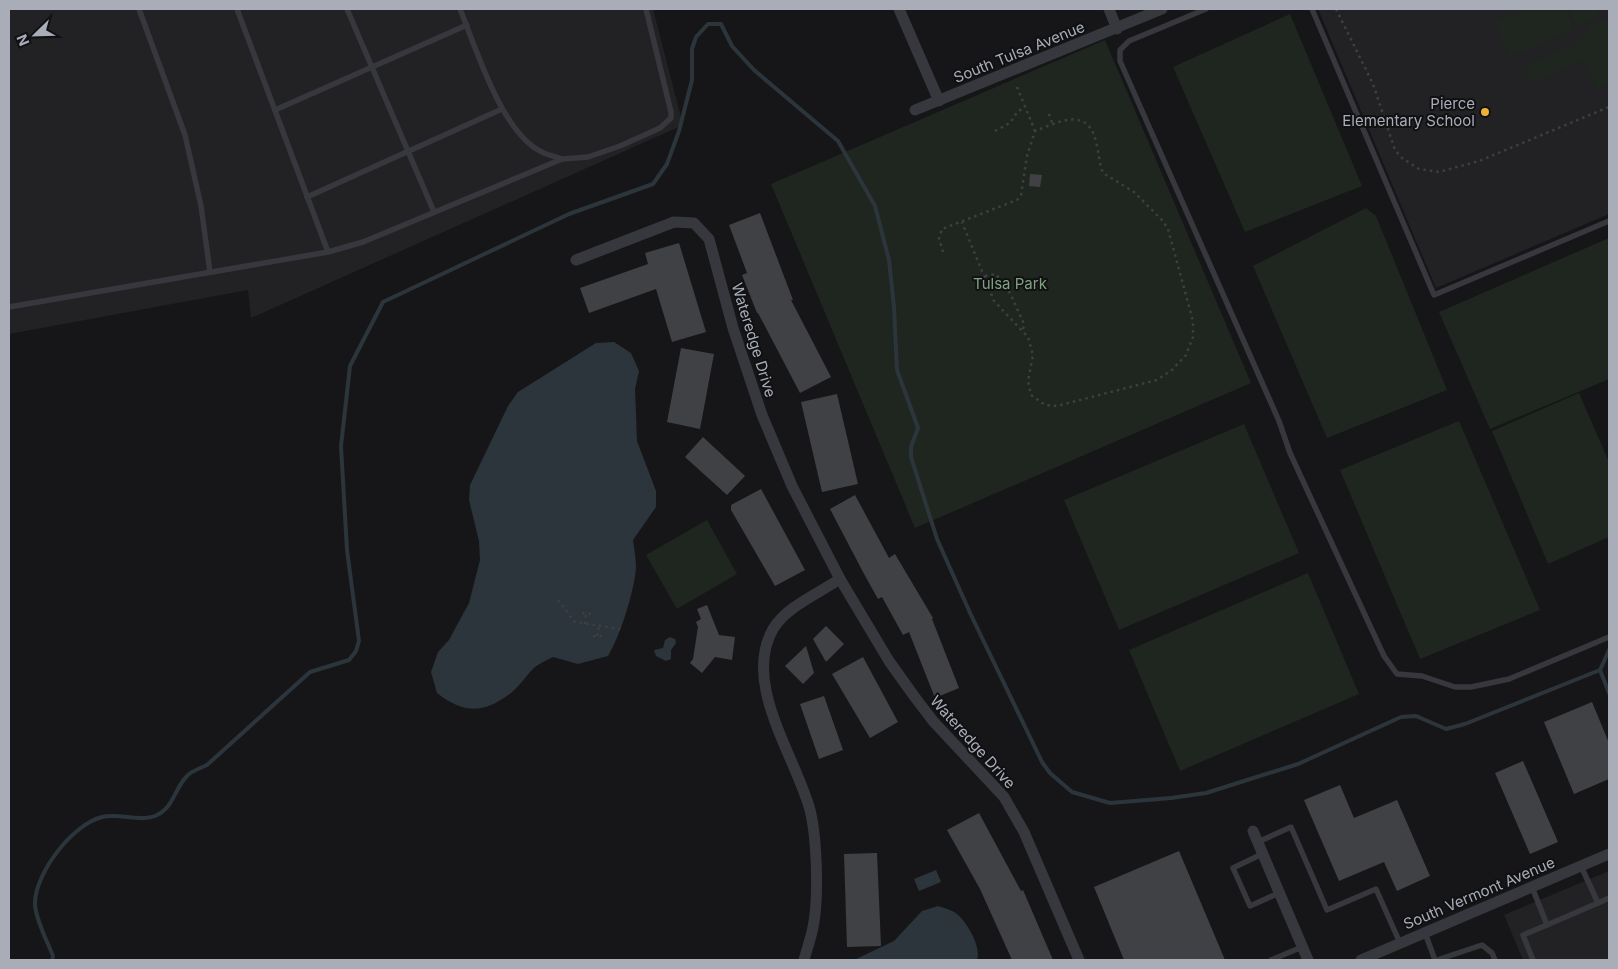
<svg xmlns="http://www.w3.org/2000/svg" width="1618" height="969" font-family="Inter,sans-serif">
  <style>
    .built { fill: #222225 }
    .green { fill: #1e261f }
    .water { fill: #2c353c }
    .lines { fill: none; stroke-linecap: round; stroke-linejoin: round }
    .stream { stroke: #2c353c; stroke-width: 4 }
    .building { fill: #404145 }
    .path { stroke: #3d3f44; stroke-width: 2.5; stroke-dasharray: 2.5 4; stroke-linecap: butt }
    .lane { stroke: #37383d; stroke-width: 5.5 }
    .street { stroke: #37383d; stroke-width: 11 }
    .poi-dot { fill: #f2b134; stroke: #111113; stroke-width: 2 }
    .labels { text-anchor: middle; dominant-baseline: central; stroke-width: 4; stroke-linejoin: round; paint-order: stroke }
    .street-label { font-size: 15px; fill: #a8adb8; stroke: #111113 }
    .poi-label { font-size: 15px; fill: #a8adb8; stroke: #111113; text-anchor: end }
    .park-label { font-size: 15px; fill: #7fa381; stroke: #111113 }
  </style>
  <rect width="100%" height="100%" fill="#161618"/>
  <g class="built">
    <path d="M9 9H653L683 125 251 318 248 290 9 334Z"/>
    <path d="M1318 9H1609V214L1436 288Z"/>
    <path d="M1609 871V960H1523L1504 915Z"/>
  </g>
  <g class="green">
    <path d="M1525 9H1567L1575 30 1509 57 1494 21Z"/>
    <path d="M1570 9H1597L1600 16 1576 25Z"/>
    <path d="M1290 14 1362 186 1245 232 1173 67Z"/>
    <path d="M1599 21H1609V83L1596 88 1584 60 1535 81 1530 79 1526 69 1527 64 1578 43 1590 26Z"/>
    <path d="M1105 40 1251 383 915 528 771 184Z"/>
    <path d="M1366 208 1376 216 1447 390 1327 438 1253 266Z"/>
    <path d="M1609 238V379L1490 429 1439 312Z"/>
    <path d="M1579 393 1609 462V537L1548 564 1492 431Z"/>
    <path d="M1459 421 1540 610 1420 659 1340 470Z"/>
    <path d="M1244 424 1299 553 1119 630 1064 500Z"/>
    <path d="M707 520 737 574 677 609 646 555Z"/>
    <path d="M1308 573 1359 694 1180 771 1129 650Z"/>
  </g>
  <g class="water">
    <path d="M614 342 631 353 639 371 635 389 637 441 656 491V507L633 540C634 549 636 558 636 567 635 589 620 637 608 656L578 664 553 657C547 660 540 663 535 667 527 674 521 685 511 693 483 714 464 714 437 693L431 672 438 652 449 640 469 603 480 560 479 541 469 500 470 485 508 406 518 392 596 343Z"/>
    <path d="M670 637 675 639 676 643 671 650V659L666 661 656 656 654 650 663 648 665 640Z"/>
    <path d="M936 870 941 882 919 891 914 879Z"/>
    <path d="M938 906C944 908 952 910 957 914 967 922 982 948 977 960H854L894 941 922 911Z"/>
  </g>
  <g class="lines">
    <g class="stream">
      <path d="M1600 670 1609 693"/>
      <path d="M52 960 53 956C48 943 34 916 35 902 36 872 73 824 102 817 119 813 140 822 155 816 174 808 174 789 187 776 191 771 201 768 207 765L310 672 349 660 356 651 359 641 347 550 341 446 350 366 383 302 569 214 653 184 667 164 679 131 692 80V49L696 37 708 24H721L732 46 754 70 838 141 875 206 889 260 894 307 897 370 918 428 911 447V457L937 539 971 615 1042 762 1050 773 1072 792 1110 803 1171 798 1206 793 1298 764 1401 717 1416 716 1446 729 1465 724 1600 670 1609 650"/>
    </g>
  </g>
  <g class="building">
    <path d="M1030 174 1042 175 1040 187 1029 186Z"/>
    <path d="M760 213 793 300H791L831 377 800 393 758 313H757L742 275 747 273 729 225Z"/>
    <path d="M679 243 706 332 672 342 656 289 589 313 580 288 648 264 645 253Z"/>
    <path d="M681 348 714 354 700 429 667 422Z"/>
    <path d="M837 394 858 484 822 492 801 402Z"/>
    <path d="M703 437 745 476 727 495 685 457Z"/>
    <path d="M761 489 805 570 775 586 731 510V505Z"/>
    <path d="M855 495 889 558 895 554 933 618 932 619 959 688 935 698 909 632 903 635 882 597 878 599 863 572 830 509Z"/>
    <path d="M707 605 719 635 735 637 732 660 715 657 702 673 690 663 693 659 698 627 696 622 701 619 697 609Z"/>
    <path d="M826 626 844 644 826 662 813 639Z"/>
    <path d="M806 646 814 673 803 684 785 666Z"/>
    <path d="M863 657 898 722 870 738 832 674Z"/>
    <path d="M824 696 843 750 819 759 800 704Z"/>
    <path d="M1592 702 1609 743V779L1574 794 1544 722Z"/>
    <path d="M1523 761 1558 842 1530 854 1495 773Z"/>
    <path d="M1340 785 1354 818 1397 800 1430 876 1397 891 1384 862 1339 881 1304 800Z"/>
    <path d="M979 813 1021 891 1023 890 1053 960H1012L980 889 947 830Z"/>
    <path d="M1179 851 1225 960H1124L1094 887Z"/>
    <path d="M877 853 881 946 847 947 844 854Z"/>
  </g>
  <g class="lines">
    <g class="path">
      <path d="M1336 9 1373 84 1395 150 1402 158 1419 169 1439 172 1479 161 1609 107"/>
      <path d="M1017 87 1035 131"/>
      <path d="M1049 114 1053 125"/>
      <path d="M995 131 1010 123 1018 111 1025 108"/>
      <path d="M943 252 939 239 942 229 1017 200 1021 195 1027 156 1035 131C1059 122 1088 106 1096 142 1099 153 1099 163 1103 173L1134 192 1162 220 1168 229 1193 321V337L1186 355 1172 370 1157 380 1057 406 1045 405 1031 395 1028 381 1033 355 1028 337 994 301 962 222"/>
      <path d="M985 276 996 274 1010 293 1024 324 1023 330"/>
      <path d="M558 600 575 622 620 629"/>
      <path d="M582 613 591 614"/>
      <path d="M585 624 586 614"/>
      <path d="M593 636H602"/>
      <path d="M597 636 599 626"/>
    </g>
    <g class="lane">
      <path d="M139 9 185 135 201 206 210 272"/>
      <path d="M237 9 328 252"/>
      <path d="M347 9 434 212"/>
      <path d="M460 9C476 48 501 131 540 151 546 155 555 156 562 159"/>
      <path d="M1206 9 1129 41 1120 50V61L1279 421 1290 453 1384 656 1397 674 1422 676 1455 687H1471L1509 679 1609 637"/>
      <path d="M1312 9 1434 295 1609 221"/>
      <path d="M275 110 467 25"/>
      <path d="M307 197 502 109"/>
      <path d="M9 307 328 252 363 242 562 159 588 157 620 146 660 128 671 118V112L646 9"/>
      <path d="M1258 842 1291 827 1327 910 1376 889 1400 943"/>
      <path d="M1262 854 1233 868 1250 906 1279 893"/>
      <path d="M1532 887 1547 925 1598 903 1581 866"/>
      <path d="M1598 903 1609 898"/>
      <path d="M1425 933 1435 960"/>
      <path d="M1271 960 1302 947"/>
      <path d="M1437 960 1482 945 1492 953 1495 960"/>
      <path d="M1533 960 1523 935 1547 925"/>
    </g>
    <g class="street">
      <path d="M899 9 939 101"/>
      <path d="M1109 9 1117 29"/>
      <path d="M915 110 1162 9"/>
      <path d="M576 260 674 222 694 223 709 239 733 328 762 415 792 486 840 579 889 661 914 696 933 721 1004 797 1024 832 1079 960"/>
      <path d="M1253 831 1308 960"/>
      <path d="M804 960C807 949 811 938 813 927 819 899 817 838 810 810 795 755 742 684 773 629 786 607 819 593 840 579"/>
      <path d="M1361 960 1609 854"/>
    </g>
  </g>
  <circle class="poi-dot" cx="1485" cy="112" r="5"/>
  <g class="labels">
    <g class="street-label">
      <text transform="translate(1019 52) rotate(-22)">South Tulsa Avenue</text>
      <text transform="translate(754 340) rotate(73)">Wateredge Drive</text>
      <text transform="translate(973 742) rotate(48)">Wateredge Drive</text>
      <text transform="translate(1479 893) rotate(-23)">South Vermont Avenue</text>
    </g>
    <g class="poi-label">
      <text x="1475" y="103">Pierce<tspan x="1475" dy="17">Elementary School</tspan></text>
    </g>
    <g class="park-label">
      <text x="1010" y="283">Tulsa Park</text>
    </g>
  </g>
  <rect width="1618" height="969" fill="none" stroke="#a8adb8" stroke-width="20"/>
  <g transform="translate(35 35) rotate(247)" stroke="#111113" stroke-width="4" paint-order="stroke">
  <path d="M0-4L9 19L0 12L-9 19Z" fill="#a8adb8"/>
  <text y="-8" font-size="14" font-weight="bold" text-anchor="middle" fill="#a8adb8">N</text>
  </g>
</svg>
